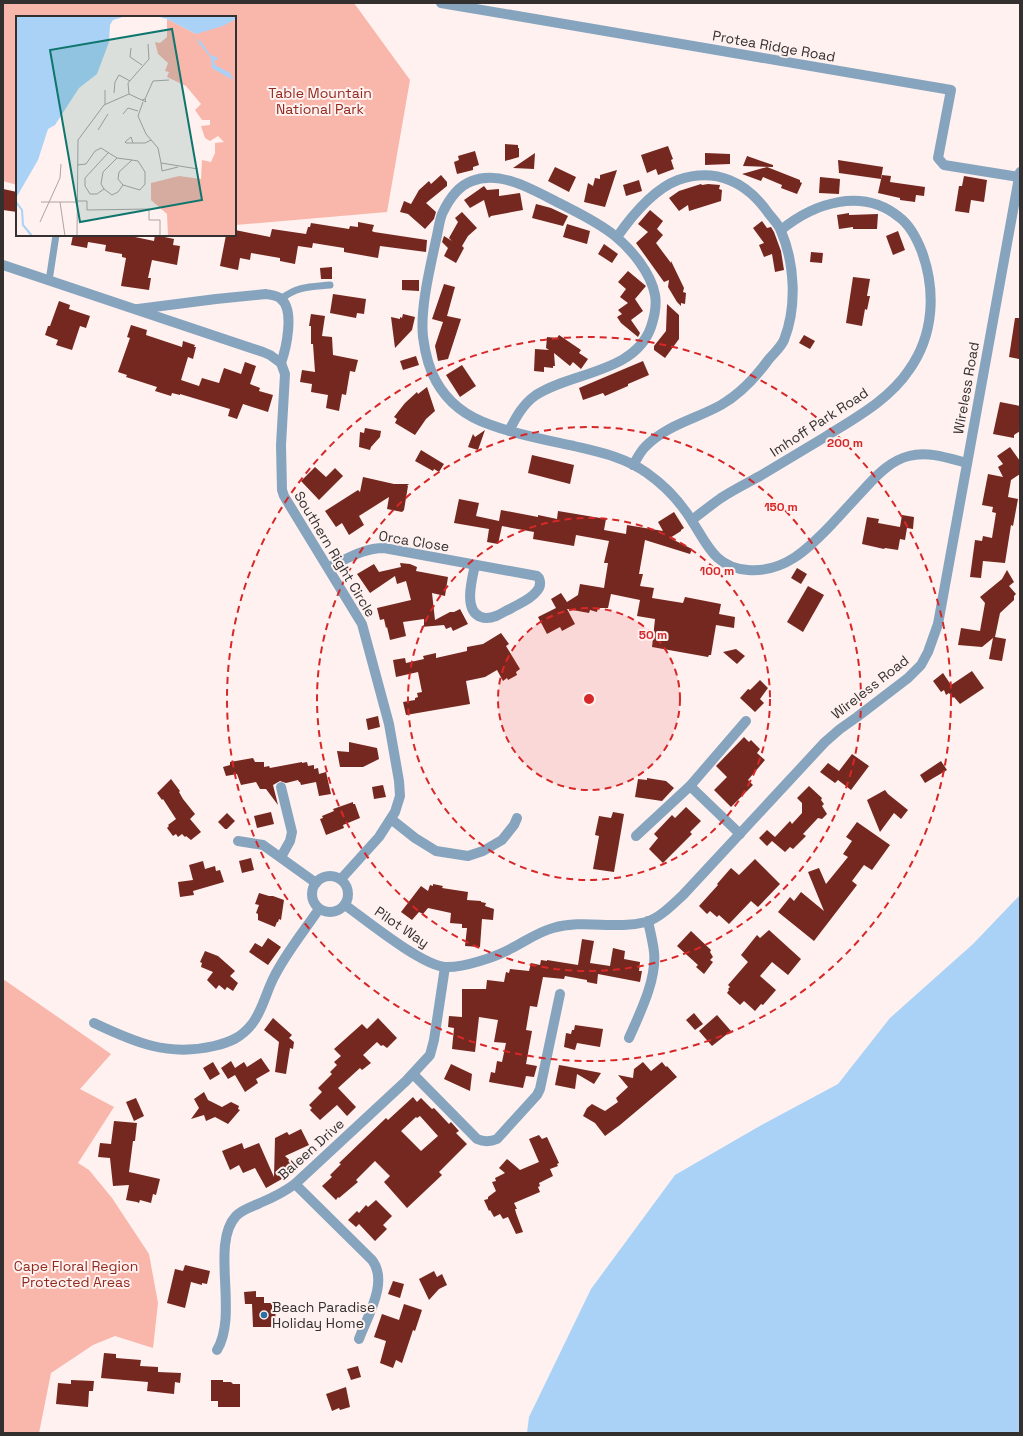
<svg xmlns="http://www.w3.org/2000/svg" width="1023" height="1436" font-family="'Space Grotesk',sans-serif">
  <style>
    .green { fill: #f9b6aa }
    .water { fill: #a9d2f6 }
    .building { fill: #75281f; fill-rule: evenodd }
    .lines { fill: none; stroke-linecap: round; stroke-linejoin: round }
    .lane { stroke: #87a4be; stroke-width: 7 }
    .street { stroke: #87a4be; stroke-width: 10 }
    .ring { fill: none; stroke: #d62828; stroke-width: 2; stroke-dasharray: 7 5 }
    .poi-dot { fill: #2b70a5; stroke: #fef1ef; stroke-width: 1.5 }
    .labels { text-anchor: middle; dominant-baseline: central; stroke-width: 4; stroke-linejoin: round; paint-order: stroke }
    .street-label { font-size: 14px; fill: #34302f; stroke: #fef1ef }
    .park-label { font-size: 14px; fill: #922a20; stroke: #fef1ef }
    .poi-label { font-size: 14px; fill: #34302f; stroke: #fef1ef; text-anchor: start }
    .inset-river { fill: none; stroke: #a9d2f6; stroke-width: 2 }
    .inset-road { fill: none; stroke: #ada4a2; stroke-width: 1 }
    .view { fill: #0f766e; fill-opacity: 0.15; stroke: #0f766e; stroke-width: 2 }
    .inset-edge { fill: none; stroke: #34302f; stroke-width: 2 }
    .centre { fill: #d62828; stroke: #fef1ef; stroke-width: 2 }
    .ring-label { font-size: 12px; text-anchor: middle; font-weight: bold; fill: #d62828; stroke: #fef1ef; stroke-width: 4; stroke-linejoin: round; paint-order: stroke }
  </style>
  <rect width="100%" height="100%" fill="#fef1ef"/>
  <g class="green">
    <path d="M3 3H354L410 80 387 212 235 225V17H17V185L3 181Z"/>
    <path d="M3 979 111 1054 80 1089 114 1107 78 1163 89 1170 112 1198 149 1254 158 1303 153 1348 115 1336 93 1345 51 1373 39 1433H3Z"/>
  </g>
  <path class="water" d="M1020 895V1433H527L529 1417 591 1289 675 1175 758 1127 838 1084 890 1018 973 944Z"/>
  <g class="building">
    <path d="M505 144 518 145V148H519V157L505 161Z"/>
    <path d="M668 146 673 159 671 160 674 169 658 175 656 169 647 173 641 155Z"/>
    <path d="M475 151 479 165 473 167V170L457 174 454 162 459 160 458 156Z"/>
    <path d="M535 153 534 169 513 168Z"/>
    <path d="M705 153 730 154V164L705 165Z"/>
    <path d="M747 156 773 165V167L743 166Z"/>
    <path d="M838 160 883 167 881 179 839 173Z"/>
    <path d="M555 167 576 177 569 192 548 181Z"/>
    <path d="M767 167 800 180V182L802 183 797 194 781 188 782 185 763 177 761 181 742 174Z"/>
    <path d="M617 170 605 207 584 202 588 183 593 186 595 178 600 179V175Z"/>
    <path d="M441 175 447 182V186L426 203 436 212 434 219 425 229 408 214 400 212 404 201 411 204 419 190 429 181 431 184Z"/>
    <path d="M882 175 891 176 890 182 925 187 924 196 916 195 915 202 900 200V198L878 193Z"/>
    <path d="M964 176 987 180 984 202 971 200 969 213 955 211 959 186H962Z"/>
    <path d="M820 177 840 179 839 194 819 193Z"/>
    <path d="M639 180 642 191 626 196 623 185Z"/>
    <path d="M701 184 702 185 708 184 720 185 719 189 722 190 721 201 689 211 688 205 679 211 669 198 679 191Z"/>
    <path d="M484 186 487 190 499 189V196L520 193 523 210 491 216 489 218 484 200 470 208 464 200Z"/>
    <path d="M3 189 17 192V212L3 210Z"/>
    <path d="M536 204 551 208 568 216 563 226 532 218Z"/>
    <path d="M650 210 663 221 657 229 663 235 656 243 671 263V261L684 288 683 292 686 293 685 304 681 303V306L677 302 668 287 669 280 664 282 636 243 648 232 638 224Z"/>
    <path d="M462 212 477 228 468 236 462 246 464 248 456 263 444 256 448 248 442 242 444 236 452 241 449 238 458 222 455 218Z"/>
    <path d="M849 213V215L878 214 877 229H853V227L839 229 837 215Z"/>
    <path d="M762 221 767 228 771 227 774 232 781 251 784 270 775 272 772 254 764 257 759 245 764 243 753 228Z"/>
    <path d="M358 222 374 225 372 231 374 232 427 240 426 252 380 246 378 258 344 252V248L313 243 312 248 298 246 295 264 280 261V258L251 253 250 260 240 258 238 270 220 266 226 235H235V230L270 237 272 229 306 234 308 227H310L311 223 349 229 350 226 358 227Z"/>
    <path d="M567 224 590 231 587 244 563 237Z"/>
    <path d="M898 231 905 250 893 255 886 236Z"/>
    <path d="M73 235H136L135 237 154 241 155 235 174 239 173 245 180 246 177 265 152 260 148 278H151L149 290 121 286 126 258 122 257V254L105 251 106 245 88 242 87 248 71 245Z"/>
    <path d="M604 244 618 254 612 263 598 254Z"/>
    <path d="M811 252 823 253 822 263 810 262Z"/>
    <path d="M332 267V279H321L320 268Z"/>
    <path d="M628 271 646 286 635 299 643 311 631 320 640 333 638 337 621 323 617 317 622 314 618 310 628 303 620 297 626 289 618 282Z"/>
    <path d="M853 277 870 279 867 296H870L867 310 865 309 862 326 846 323Z"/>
    <path d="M402 280H419V291L402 290Z"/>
    <path d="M444 284 455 287 447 316 461 319 448 359 438 361 435 346 443 322 432 319Z"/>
    <path d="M333 294 366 299 364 314 357 313 356 318 330 313Z"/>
    <path d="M59 301 70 305 69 309 90 316 86 328 80 326 72 350 56 345 58 340 45 335 48 326H50Z"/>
    <path d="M667 304 679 315V339L665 358 654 350V346L666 331Z"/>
    <path d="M311 314 325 316 322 336 332 337 333 355 358 360 355 372 350 371 346 395 342 394 339 411 326 408 328 395 311 392 312 384 300 382 302 370 315 372 313 344H311V326H309Z"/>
    <path d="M403 314 415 317 412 330 395 348 391 317 400 319V317L402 318Z"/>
    <path d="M1015 318H1020L1019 359 1009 357Z"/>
    <path d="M131 325 147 330 146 335 182 347 183 341 195 345 194 347H196L193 359 188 357 181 380 199 386 202 378 219 383 224 368 241 374 245 362 256 366 250 384 260 388 259 391 273 395 268 412 243 404 237 419 228 416 230 409 180 394V395L172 393 171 396 155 391 157 387 126 377 127 375 118 372 130 338 127 337Z"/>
    <path d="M559 335 581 350 579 353 588 359 581 369 573 362 570 366 554 353 555 366H553V368L544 367V372L534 371 535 349 549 350 546 348 547 337 557 338Z"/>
    <path d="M804 335 815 341 810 349 799 343Z"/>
    <path d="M416 356 419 365 403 370 400 361Z"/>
    <path d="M643 361 649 375 628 384V386L605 396 603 393 583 400 579 388Z"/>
    <path d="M462 365 476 386 460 397 446 375Z"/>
    <path d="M427 387 435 411 426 419 415 435 395 423 397 419 394 417 405 403 417 392 418 394Z"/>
    <path d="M1000 402 1020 406V431L1014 435V438L993 434Z"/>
    <path d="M365 428 381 431 380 437 371 447 370 450 359 447 360 432 364 433Z"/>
    <path d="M485 430 478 450 468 447 473 434 475 437Z"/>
    <path d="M1010 447 1020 461V474L1011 480 1008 497 1018 499 1013 526 1011 525 1005 563 983 561 981 578 970 577 975 540 982 541 983 536 992 538 996 513 992 512 993 507 982 505 988 474 1003 477 998 467 1003 464 997 456Z"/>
    <path d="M421 450 444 464 439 472 434 469 433 471 415 461Z"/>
    <path d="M532 455 574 465 570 484 528 473Z"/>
    <path d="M315 467 326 477 335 468 343 476 319 500 301 481Z"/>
    <path d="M363 477 394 484H409L407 486H408L404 510 402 512 387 509 389 497 359 516 364 525 349 535 342 523 336 527 325 511 358 490 360 492Z"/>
    <path d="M459 499 479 503 476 516 499 521 501 510 538 517V515L557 519 558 511 606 519 604 530 626 534 627 525 663 531 658 522 674 512 684 528 681 530V531L670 538 692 549 690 554 645 540 639 574H643L640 586 654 588 652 598 683 603 685 597 721 604 719 614 735 617 734 628 716 625 711 655H709L708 657 652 647 655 619 637 616 640 600 611 594 608 608H598L597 612 590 610 589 613 567 609 575 624 562 631 560 627 547 634 538 617 556 608 551 599 561 593 567 602 578 595 580 584 604 588 608 563H604L609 541 576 535 574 546 533 539 534 532 502 526 498 544 487 542 489 529 454 523Z"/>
    <path d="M902 515 914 517 913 529 907 528 905 540 900 539 898 550 885 548 884 549 862 544 867 517 879 519 878 523 900 527Z"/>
    <path d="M400 563 410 564 417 567 416 571 448 577 445 596 432 593 435 620 450 612H454L460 609 468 624 453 631 451 627 446 629 444 625 421 627 424 625V619L403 622 406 636 390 640 387 627 386 628 384 619 380 620 377 608 411 600 406 581 397 584 395 576 370 593 357 574 374 564 379 572 401 567Z"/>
    <path d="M797 568 807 574 801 584 791 578Z"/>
    <path d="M1007 570 1014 582 1009 586 1016 594 1014 596V600L1000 613 995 637 1006 639 1002 661 989 659 993 638 982 647 958 645 961 628 980 631 985 603 980 597 1002 579Z"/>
    <path d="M808 586 824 595 803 632 787 622Z"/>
    <path d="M501 633 509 644 506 646 520 669 516 672 517 675 508 680 507 678 503 681 497 670 485 677 466 681 470 704 406 715 403 702 415 700V698L418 697 417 693 422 692 418 672 396 677 393 660 405 658 406 663 424 659 423 656 436 653V658L467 651V647L483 644Z"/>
    <path d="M736 649 745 656 737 664 723 652Z"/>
    <path d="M972 671 984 688 960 704 954 697 953 698 949 693 946 695 944 690 941 692 933 681 943 673 951 685Z"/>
    <path d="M760 680 768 688 760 699 764 703 755 712 740 698 748 689 750 690Z"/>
    <path d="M378 716 380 727 368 730 366 719Z"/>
    <path d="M744 737 749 742 751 740 760 749 757 753 765 760 748 780 753 785 731 807 714 790 727 777 716 766Z"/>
    <path d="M349 742 377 748 379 759 363 767H340L337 751 349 752Z"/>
    <path d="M852 754 869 766 851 790 838 780 835 783 820 772 828 763 839 771Z"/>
    <path d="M253 758 255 762H264V767L269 766 270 768 302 762V763L307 762 308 766 314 765V769L318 768 319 774 326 772 331 794 319 796 316 782 301 785 300 782H299L298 780 286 783 280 781 273 785 278 805 266 789H260L256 782 241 785 237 774 226 776 223 767 230 765V762Z"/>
    <path d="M941 761 947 770 925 783 920 775Z"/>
    <path d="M647 778 666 781 674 788 662 801 635 797 638 779 647 780Z"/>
    <path d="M171 779 180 791 179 792 183 799 195 814 190 819 201 832 191 840 186 836 185 837 182 834 178 837 176 834 173 836 167 828 169 826 168 825 176 819 163 799 162 800 157 793Z"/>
    <path d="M383 785 386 797 374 799 372 787Z"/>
    <path d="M809 786 822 798 821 800 824 804 822 806 827 814 822 819 818 818 803 834 806 836 793 849 790 847 785 852 772 841 767 846 759 838 767 830 775 837 790 821 792 824 802 813V803L797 798Z"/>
    <path d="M885 790 888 794 908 810 901 819 894 813 880 832 867 800Z"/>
    <path d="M353 802V804H355L360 818 343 825 344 828 326 835 320 819 323 818 322 816 334 811 333 809Z"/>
    <path d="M686 807 701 821 690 832 692 834 663 863 649 849 658 838 654 834 672 815 675 818Z"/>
    <path d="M271 812 274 824 257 828 254 816Z"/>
    <path d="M613 812 624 814 614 872 593 869 599 836 595 835 599 816 611 818Z"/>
    <path d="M227 813 235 821 227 829H225L218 822Z"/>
    <path d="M857 822 890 845 872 870 864 865 852 881 857 885 814 941 778 912 790 897 794 901 801 892 824 911 808 872 819 868 826 884 848 857 843 854 852 841 846 837Z"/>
    <path d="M251 858 254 870 242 873 239 861Z"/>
    <path d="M755 859 780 884 758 907 751 901 729 924 719 915 717 917 710 911 707 914 699 906 718 885 717 884 731 868 739 875Z"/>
    <path d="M203 861 205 869 215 866 216 871 220 870 224 882 193 891 194 895 180 897 178 882 193 880 189 865Z"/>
    <path d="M433 884 443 886 442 888 468 892 467 900 481 901V902L486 903 485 906 494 909 493 920 482 919 480 947 465 946 467 928H462V924L450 923 451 913 428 908 423 914 419 912 412 920 401 912 421 886 428 891 430 885 433 886Z"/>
    <path d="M259 893 269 896H273L284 900 281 920 279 919 278 922H277L275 927 258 920V914L256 913 259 905 255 904Z"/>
    <path d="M769 930 801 959 788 975 772 962 760 976 776 990 763 1005 761 1004 755 1011 744 1001 740 1005 727 993 729 990 728 989 730 987 728 985 748 962 741 955 757 935 760 938Z"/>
    <path d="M691 931 711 950 710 952 713 957 710 960 713 962 704 974 696 967 698 965 677 946Z"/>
    <path d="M268 938 281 947 268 965 249 952 255 943 262 947Z"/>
    <path d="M582 939 594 941 590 963 610 966 613 948 625 951 624 959 640 962 639 971H642L640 982 598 974 597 984 587 982V980L565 976 564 979 543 977 537 1007 530 1006 526 1030 532 1031 526 1064 537 1066 534 1077 526 1076 523 1088 489 1082 491 1072 495 1073 497 1061 502 1062 506 1043 494 1042 498 1020 479 1017 475 1052 452 1049 454 1028 448 1027 449 1016 462 1017V989H486L487 980 504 982 506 972 509 973 510 969 529 971 531 963 540 965 541 960 547 961V960L578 965Z"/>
    <path d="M205 951 218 956 235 971 230 976 238 983 233 991 227 987 225 990 219 985 216 989 207 980 213 972 201 967 202 963 200 962Z"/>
    <path d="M694 1013 703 1024 695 1030 686 1020Z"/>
    <path d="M717 1015 731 1031 712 1046 699 1031Z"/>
    <path d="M273 1018 292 1035 289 1038 294 1042 293 1049 290 1048 286 1074 275 1072 279 1042 264 1030Z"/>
    <path d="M378 1018 397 1038 387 1048 383 1045 381 1046 377 1042 363 1055 371 1063 362 1070 360 1068 338 1088 356 1107 347 1116 337 1105 320 1120 310 1110 312 1108 309 1105 322 1092 318 1088 332 1074 330 1072 337 1065 334 1062 341 1056 334 1049 362 1024 367 1029Z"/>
    <path d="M575 1025 603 1029 600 1047 577 1043 575 1050 564 1047 566 1033 571 1034 572 1030H574Z"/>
    <path d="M261 1058 270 1071 256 1079 258 1083 245 1092 235 1075 228 1079 221 1068 231 1061 235 1068 244 1062 247 1067Z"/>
    <path d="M213 1062 220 1074 210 1080 203 1068Z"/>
    <path d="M643 1062 651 1071 662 1062 666 1067 667 1066 677 1077 620 1125 605 1136 595 1123 583 1116 587 1108 592 1104 605 1111 618 1102 616 1098 628 1087 618 1075 633 1078 634 1069Z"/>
    <path d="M451 1064 472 1074 470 1091 444 1079Z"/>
    <path d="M559 1065 565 1066 601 1073 594 1084 577 1074 575 1089 555 1085Z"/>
    <path d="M204 1092 208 1100 222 1107 231 1102 239 1106 238 1109 240 1110 228 1124 215 1117 206 1121 204 1115 191 1119 199 1108 194 1099Z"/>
    <path d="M413 1097 417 1102 421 1098 432 1109 434 1108 449 1124 451 1122 459 1131 456 1133 467 1144 439 1172 442 1175 407 1208 384 1182 390 1176 375 1161 356 1180 358 1182 339 1198 338 1197 336 1200 322 1186 332 1177 330 1175 341 1164 339 1163 386 1118 388 1120ZM420 1116 438 1136 421 1151 401 1131 416 1117 417 1118Z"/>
    <path d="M136 1098 144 1116 134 1121 126 1102Z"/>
    <path d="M114 1121 137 1123 135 1141H133L129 1172 160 1179 156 1195 153 1194 151 1203 140 1200 139 1203 137 1202 126 1200 129 1185 113 1186 110 1158 98 1157 100 1143 111 1144Z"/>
    <path d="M301 1129 309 1145 285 1156 297 1167 289 1175 266 1188 255 1168 243 1173 239 1165 230 1170 222 1151 242 1143 244 1149 259 1143 274 1177 275 1138 287 1132 289 1135Z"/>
    <path d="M539 1135 542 1139 547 1137 559 1163 557 1164 558 1166 550 1169 553 1176 539 1183 540 1186 538 1187 540 1192 514 1203 517 1209H515L516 1213 523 1232 516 1234 508 1217 503 1219 500 1214 494 1217 490 1210 489 1211 484 1200 488 1199V1197L496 1191 492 1182 496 1181 495 1178 505 1173 499 1168 507 1159 520 1170 539 1162 529 1139Z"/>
    <path d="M376 1200 392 1216 383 1225 387 1229 375 1241 359 1224 356 1227 348 1220 357 1211 359 1213 366 1205 368 1207Z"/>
    <path d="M185 1265 210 1271 207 1284 202 1283V1285L191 1282 185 1308 167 1303 175 1269 183 1271Z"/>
    <path d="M434 1271 437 1277 442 1274 447 1285 439 1289 429 1300 419 1279Z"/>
    <path d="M393 1281 404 1284 400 1298 388 1294Z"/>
    <path d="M256 1291V1297H264V1303H275L276 1327H253L252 1304H245L244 1292Z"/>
    <path d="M404 1304 422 1310 415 1331 413 1330 402 1363 396 1360 393 1368 380 1363 386 1341 374 1337 382 1314 399 1320Z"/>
    <path d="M104 1353 116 1354V1358L141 1360 140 1366 158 1367V1372L181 1373 180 1383 175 1382 174 1394 147 1391 148 1382 101 1378Z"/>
    <path d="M358 1366 361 1377 351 1380 347 1369Z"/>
    <path d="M71 1380 94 1381 93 1391H89L88 1407 56 1404 58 1383 71 1384Z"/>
    <path d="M211 1380H223V1382H231L233 1384H240V1407H218V1401H211Z"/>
    <path d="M346 1387 350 1407 340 1410 339 1408 332 1411 326 1394Z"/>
  </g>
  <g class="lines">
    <g class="lane">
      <path d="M49 281 56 235"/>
      <path d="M281 299C298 286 310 287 330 285"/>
    </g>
    <g class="street">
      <path d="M441 3 951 90 938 158 944 165 1019 177"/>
      <path d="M617 237C631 217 654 189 678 180 716 167 747 182 769 214 773 219 779 225 781 231 795 264 797 307 784 340 781 347 774 353 769 359 756 377 740 394 721 405 696 419 666 425 645 447 640 452 637 459 633 465"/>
      <path d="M3 265 263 352 270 355 281 363 285 374 281 445 282 490 284 496 362 624 389 724 399 781 400 796 395 812 379 837 341 879"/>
      <path d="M138 309 216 299 266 294C270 295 277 295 281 299 295 310 286 349 281 363"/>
      <path d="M509 431C516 417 523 404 536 395 571 372 635 373 651 327 654 318 657 306 655 295 651 273 632 250 615 236 598 222 578 213 559 203 533 190 501 170 472 181 458 186 448 201 442 214 439 222 438 232 436 240 430 268 420 308 423 337 425 352 429 369 436 381 448 403 467 417 491 425 518 435 546 440 574 446 599 452 625 457 647 473 664 485 681 503 692 521 707 544 715 568 748 570 784 573 808 549 831 525 843 512 855 499 867 486 878 474 892 460 909 456 928 451 948 458 967 463"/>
      <path d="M692 520C701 513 711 505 721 498 733 490 747 483 760 476 782 463 803 450 825 437 855 418 889 400 909 370 934 335 936 291 922 252 917 239 910 225 899 217 862 187 814 203 781 230"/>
      <path d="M329 567C347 559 363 548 384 548L537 576 539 578C541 583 540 588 536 592 530 600 518 604 510 609 505 611 501 614 496 616 491 618 486 619 481 617 463 611 472 579 475 565"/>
      <path d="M690 786 740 834"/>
      <path d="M391 819 415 838 436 851 468 856 483 851 502 840 514 825 517 818"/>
      <path d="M636 836 690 786 746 721"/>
      <path d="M238 841 263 845 316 883"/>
      <path d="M281 857 290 841 292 832 281 787"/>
      <circle cx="330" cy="894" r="18"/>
      <path d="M345 905C366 920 421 965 445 967 463 968 496 957 512 948 526 941 538 932 553 928 584 919 615 930 646 922 660 918 673 904 683 895L825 742 840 729 857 717 908 678 921 665 928 652 938 624 1020 172"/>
      <path d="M94 1023C134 1042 168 1057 214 1046 230 1042 241 1038 252 1024 263 1010 266 992 274 977 286 953 304 931 319 909"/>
      <path d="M629 1038C640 1013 657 979 654 952 653 942 650 931 648 921"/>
      <path d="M413 1074 477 1139C484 1142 490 1142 497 1139L537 1095 540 1089 560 994"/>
      <path d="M295 1184 372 1260C389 1282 367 1317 359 1339"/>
      <path d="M217 1350C239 1314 210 1244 236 1216 243 1209 252 1207 260 1203 272 1198 284 1192 295 1184L406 1081 430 1055 434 1040 445 967"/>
    </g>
  </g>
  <circle cx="589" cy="699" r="91" fill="#d62828" fill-opacity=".12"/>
  <g class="ring">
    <circle cx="589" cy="699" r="91"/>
    <circle cx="589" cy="699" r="181"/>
    <circle cx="589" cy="699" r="272"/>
    <circle cx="589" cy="699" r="362"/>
  </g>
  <circle class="poi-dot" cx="264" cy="1315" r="4"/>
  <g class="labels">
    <g class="street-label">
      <text transform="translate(774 46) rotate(10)">Protea Ridge Road</text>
      <text transform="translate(966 388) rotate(-80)">Wireless Road</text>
      <text transform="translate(819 422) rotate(-33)">Imhoff Park Road</text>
      <text transform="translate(414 541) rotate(9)">Orca Close</text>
      <text transform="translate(335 554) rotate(59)">Southern Right Circle</text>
      <text transform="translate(870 687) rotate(-38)">Wireless Road</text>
      <text transform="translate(402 927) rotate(34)">Pilot Way</text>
      <text transform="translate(311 1149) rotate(-42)">Baleen Drive</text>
    </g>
    <g class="park-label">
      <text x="320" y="93">Table Mountain<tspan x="320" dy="16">National Park</tspan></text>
      <text x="76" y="1266">Cape Floral Region<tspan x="76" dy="16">Protected Areas</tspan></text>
    </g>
    <g class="poi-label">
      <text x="272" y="1307">Beach Paradise<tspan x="272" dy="16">Holiday Home</tspan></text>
    </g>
  </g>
  <g transform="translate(16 16)">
    <rect width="220" height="220" fill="#fef1ef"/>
    <path d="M151 3 180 18 220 3V220H152L151 198 135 184V167L163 160 185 163 186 144 195 146 199 137V127L208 126 202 120 194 125 189 122 185 110 194 109V104H186L179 94 185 88 170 70 151 61 153 56 149 55 152 47 142 38 139 26 144 27 151 21Z" fill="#f9b6aa"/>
    <path d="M0 0H110L97 4 94 9 93 26 81 58 63 72 39 109 32 113 22 144 0 182ZM140 0H220V3L207 10 180 18 151 3ZM177 20 183 26 184 24 194 39 203 42 198 45 199 49 214 57 217 64 196 52 195 42Z" fill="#a9d2f6"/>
    <path class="inset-river" d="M0 186 6 194 7 209 16 220"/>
    <path class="inset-road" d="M115 32 114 41 126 49M89 74V88M98 77 99 66 103 59 114 65M113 78 112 67 133 43 132 28M113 78 130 86 129 83 126 84M129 83 137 65 153 64M127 86 122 100 130 118 142 132 145 147 182 153M107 98 112 92 122 95M82 114 92 98M117 127 115 121 109 126 110 127H129L135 124M101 142 87 156 85 168 88 173 96 179 102 176 107 169M145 147 146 155 162 151M61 149 70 148 79 135 85 132 101 142 116 144 122 145 129 156V168L124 174 107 169 102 163 103 156 116 144M88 173 81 178H74L69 170V162L92 137M61 185H71V194L133 193V204H144V220M25 186H61M44 186 49 220M24 206 44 162 45 148M61 220 62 124 88 89 113 78"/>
    <path class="view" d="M156 13 186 184 64 206 34 34Z"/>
    <rect width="220" height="220" class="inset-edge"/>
  </g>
  <circle cx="589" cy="699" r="6" class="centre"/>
  <g class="ring-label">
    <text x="845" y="447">200 m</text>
    <text x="781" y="511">150 m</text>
    <text x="717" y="575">100 m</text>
    <text x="653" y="639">50 m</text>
  </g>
  <rect width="1023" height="1436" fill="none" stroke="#34302f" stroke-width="8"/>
</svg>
